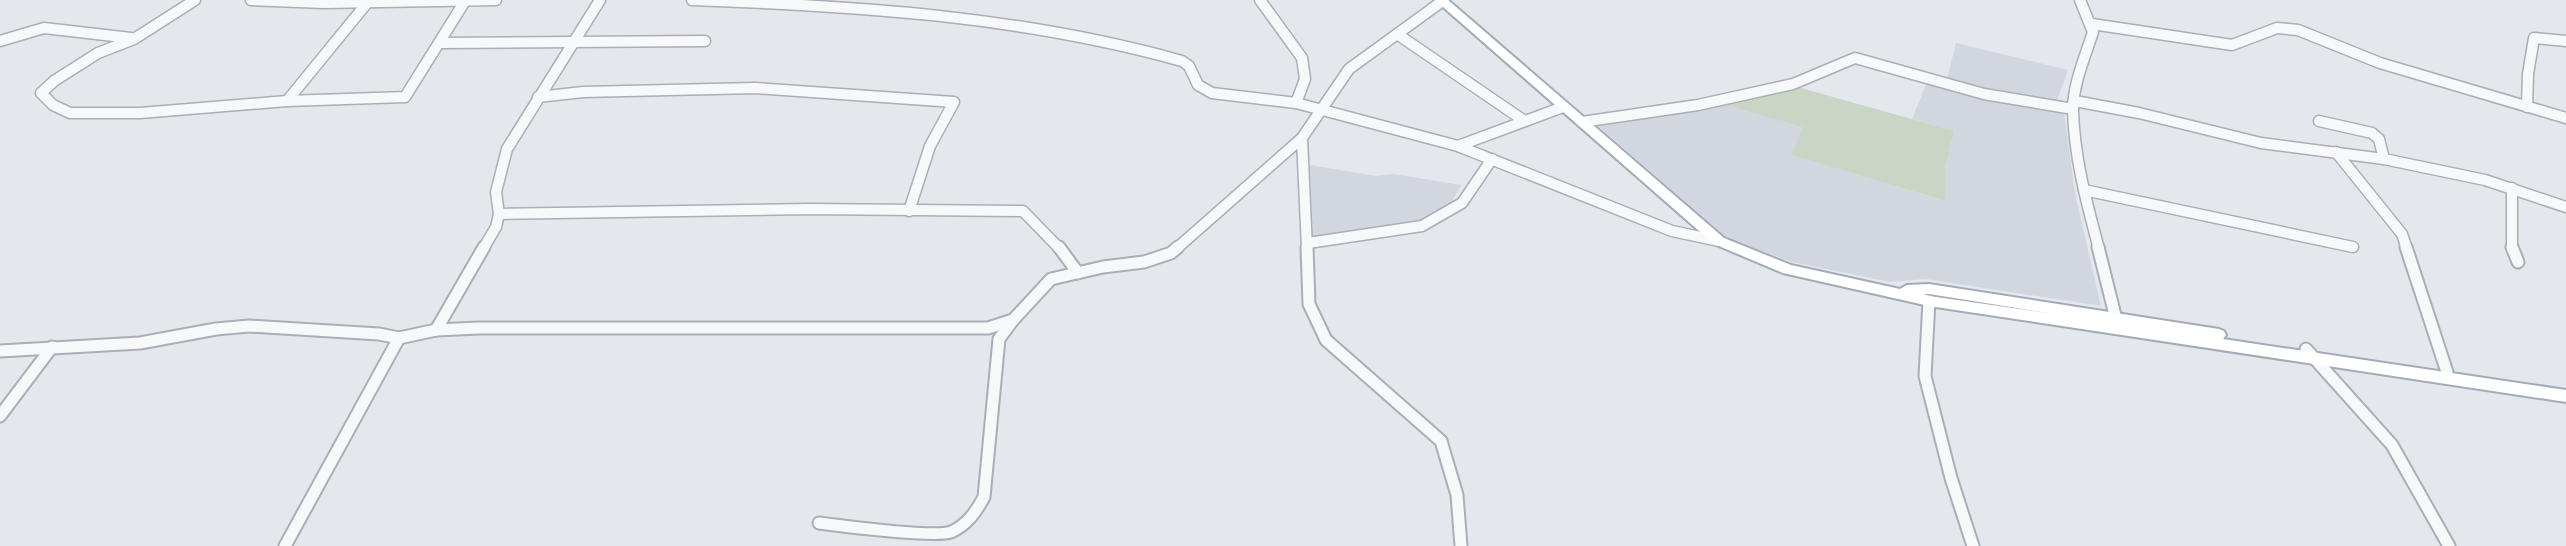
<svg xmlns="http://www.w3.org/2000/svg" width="2566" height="546" font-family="'PT Sans',sans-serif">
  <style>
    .built { fill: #d2d6de }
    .green { fill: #c9d6c5 }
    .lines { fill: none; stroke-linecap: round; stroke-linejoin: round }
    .minor-far1-casing { stroke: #a9aeb7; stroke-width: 13 }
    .minor-casing { stroke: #a9aeb7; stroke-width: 15 }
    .major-casing { stroke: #a3abb8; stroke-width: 4 }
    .minor-far1 { stroke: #f7f8fa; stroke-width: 10 }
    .minor { stroke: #f7f8fa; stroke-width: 11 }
    .major { fill: #fff; fill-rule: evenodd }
  </style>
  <rect width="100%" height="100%" fill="#e4e7ec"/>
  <g class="built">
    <path d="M1956 43 2068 70 2056 103 1947 79Z"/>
    <path d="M1927 82 2064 112 2075 194 2101 306 1926 279 1890 282 1792 262 1727 238 1598 126 1700 110 1722 104 1803 127 1793 155 1944 201 1945 170 1954 131 1912 119Z"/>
    <path d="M1310 165 1376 176 1393 174 1461 185 1450 206 1414 223 1313 240Z"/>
  </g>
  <path class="green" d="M1794 86 1954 131 1945 170V201L1792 155 1802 127 1722 104Z"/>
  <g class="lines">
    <defs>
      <g id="minor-far1">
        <path d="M195 0 134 39 98 53 54 81 41 93 53 105 70 113H140L287 101"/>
        <path d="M251 0 324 3 496 0"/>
        <path d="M692 0C858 6 1021 16 1182 61L1189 66 1198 85 1212 93 1296 103 1458 146 1672 231 1719 241"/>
        <path d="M1260 0 1302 58 1305 79 1296 103"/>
        <path d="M2080 0 2093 32C2085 57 2073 84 2073 110 2074 157 2087 204 2099 249"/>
        <path d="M367 3 287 101 405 97 465 1"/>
        <path d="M2092 24 2232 45 2277 28 2298 30 2380 63 2566 118"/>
        <path d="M1397 34 1523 120"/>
        <path d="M0 41 44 28 131 38"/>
        <path d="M439 43 705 41"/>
        <path d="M538 97 583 92 755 88 954 102 930 146 909 211"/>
        <path d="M2075 101 2139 113 2261 143 2384 159 2485 180 2566 207"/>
        <path d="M2527 107 2528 74 2534 38 2566 41"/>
        <path d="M2319 121 2372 133 2379 139 2384 159"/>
        <path d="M1582 122 1698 105 1793 84 1855 58 1984 94 2073 109"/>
        <path d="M1458 146 1563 107"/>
        <path d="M2336 152 2402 234 2407 249"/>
        <path d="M2512 188V249"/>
        <path d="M2084 190 2353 247"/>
        <path d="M499 214 810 209 1023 211 1060 249"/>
        <path d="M1308 243 1422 226 1462 203 1492 159"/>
        <path d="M483 249 496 227 499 214 496 192 507 149 600 0"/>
        <path d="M1176 249 1302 138"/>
        <path d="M1307 249 1302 138 1349 69 1444 0"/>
      </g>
      <g id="minor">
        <path d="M1059 247 1078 273"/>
        <path d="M1307 247 1309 304 1326 340 1441 441 1457 495 1461 546"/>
        <path d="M2098 247 2116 319"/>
        <path d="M2406 247 2447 372"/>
        <path d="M2512 247 2518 262"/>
        <path d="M1929 301 1925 376 1951 478 1973 546"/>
        <path d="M436 330 484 247"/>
        <path d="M2306 349 2392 445 2449 546"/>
        <path d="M0 351 140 343 216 329 249 326 379 334 399 338 436 330 479 328H988L1013 320 1051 279 1103 267 1144 262 1171 253 1178 247"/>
        <path d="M0 416 52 347"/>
        <path d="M819 523C841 526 936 538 951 532 967 525 976 512 984 497L999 339 1013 320"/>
        <path d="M285 546 399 338"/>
      </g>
      <path id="major" d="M1435 0H1448L1724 238 1791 265 1900 289 1907 285 1929 284 2219 329 2224 331 2226 335 2223 339 2566 390V402L1929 306 1783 273 1714 244ZM1924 294H1929L2054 314 1929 296Z"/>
    </defs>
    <use href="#minor-far1" class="minor-far1-casing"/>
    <use href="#minor" class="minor-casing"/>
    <use href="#major" class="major-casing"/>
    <use href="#minor-far1" class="minor-far1"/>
    <use href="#minor" class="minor"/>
    <use href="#major" class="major"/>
  </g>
</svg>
